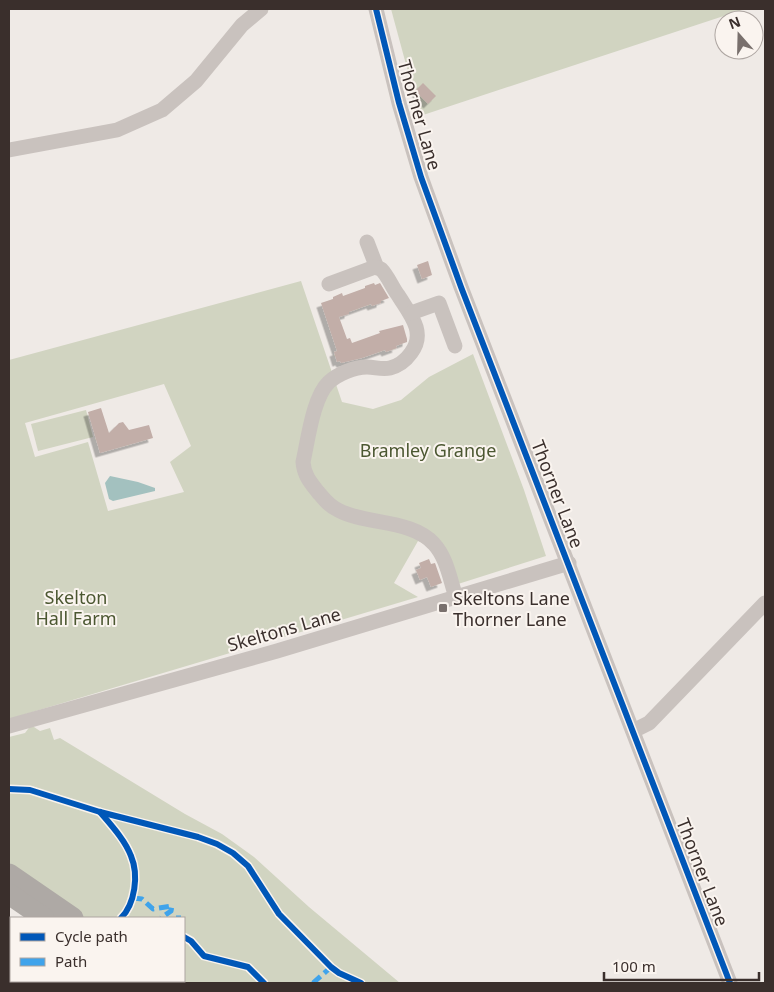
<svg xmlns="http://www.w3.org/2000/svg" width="774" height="992" font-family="'Noto Sans',sans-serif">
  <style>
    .green { fill: #d1d4c1; fill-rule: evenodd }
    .water { fill: #a3c1bf }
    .building { fill: #c2aea8; filter: url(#shadow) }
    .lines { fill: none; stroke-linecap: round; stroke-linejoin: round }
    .path { stroke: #c1bbb7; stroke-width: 2; stroke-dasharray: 2.5 2.5; stroke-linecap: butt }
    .minor { stroke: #c9c2be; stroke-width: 15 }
    .highway { stroke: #aea9a5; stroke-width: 21 }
    .quiet { stroke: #3fa3eb; stroke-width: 5; stroke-dasharray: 10 5; stroke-linecap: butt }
    .cycleway-casing { stroke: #faf4ef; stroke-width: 9 }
    .cycleway { stroke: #0057b8; stroke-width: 6 }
    .poi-dot { fill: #79706d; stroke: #faf4ef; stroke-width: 2 }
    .labels { text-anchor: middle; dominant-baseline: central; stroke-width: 4; stroke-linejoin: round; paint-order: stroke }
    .street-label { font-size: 18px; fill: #3a2f2c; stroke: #faf4ef }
    .park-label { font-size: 18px; fill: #4b5731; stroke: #faf4ef }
    .poi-label { font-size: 18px; fill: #3a2f2c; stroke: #faf4ef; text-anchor: start }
  </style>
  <defs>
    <filter id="shadow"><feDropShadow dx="-4.5" dy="4.5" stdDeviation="0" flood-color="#0004"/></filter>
  </defs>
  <rect width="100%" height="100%" fill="#efeae6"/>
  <g class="green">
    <path d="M391 9H745L420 116Z"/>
    <path d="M301 281 342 402 373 409 401 400 429 377 473 354 524 490 546 556 458 584 430 547 418 541 394 583 418 597 9 719V360ZM164 384 191 446 170 462 184 492 108 511 88 442 35 457 25 423Z"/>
    <path d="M86 410 93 437 38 451 31 424Z"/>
    <path d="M31 725 40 731 50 728 54 740 60 738 185 814 222 834 254 857 309 907 400 983H172L169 981H184V918H52L9 866V737L25 733Z"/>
    <path d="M9 942 11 946V981H146L143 983H9Z"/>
  </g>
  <path class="water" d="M110 476 138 482 155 488V491L113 501 109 499 105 483Z"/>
  <g class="building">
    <path d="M423 83 436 96 428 104 415 91Z"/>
    <path d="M428 261 432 275 422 279 417 265Z"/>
    <path d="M374 283 375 285 380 283 389 298 381 301V303L372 306 371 304 349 312V314L339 317 347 339 350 338 352 343 380 333 379 331 403 325 407 339V342L396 346 397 348 386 352 385 350 362 358 341 363 340 361 337 362 334 352 337 351 321 303 333 299V297L342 293 343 296 365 288V286Z"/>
    <path d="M101 408 109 433 119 423 123 422 129 430 149 425 153 438 100 453 88 412Z"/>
    <path d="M429 559 431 564 435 563 442 583 431 587 427 577 420 580 416 570 421 568 419 563Z"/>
  </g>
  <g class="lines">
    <g class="path">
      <path d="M9 939 11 941"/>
      <path d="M9 959 11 957"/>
      <path d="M54 981 57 983"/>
    </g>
    <g class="minor">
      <path d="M376 9 399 103 421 177 461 287 730 983"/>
      <path d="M9 150 117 130 162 110 196 81 242 25 261 9"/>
      <path d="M367 242 377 268"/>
      <path d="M329 284 375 267 381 269C388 276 392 287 398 295 409 313 427 332 411 353 406 360 398 366 390 368 382 370 375 367 367 367 354 367 338 374 329 382 313 397 308 440 303 462 304 475 310 482 318 492 324 499 329 506 338 510 365 525 412 519 434 544 447 558 450 580 456 597"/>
      <path d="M411 313 439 303 455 346"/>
      <path d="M9 726 277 651 569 563"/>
      <path d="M633 731 649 723 765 603"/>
    </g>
    <g class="highway">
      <path d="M9 874 73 918"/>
      <path d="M9 894 44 918"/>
      <path d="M130 981 133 983"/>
      <path d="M160 981 163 983"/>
    </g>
    <g class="quiet">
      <path d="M133 898 142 899 153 909 172 906 171 911 161 918"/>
      <path d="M176 918H181"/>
      <path d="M56 983 60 981"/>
      <path d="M313 983 331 967"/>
    </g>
    <defs>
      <g id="cycleway">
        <path d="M376 9 399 103 421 177 461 287 730 983"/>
        <path d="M9 789 30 790 100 812 198 837 217 844 233 853 248 866 279 914 331 967 339 973 361 983"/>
        <path d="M100 812C111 825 125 840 131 856 139 875 135 904 121 918"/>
        <path d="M184 937 191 941 204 956 248 967 264 983"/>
      </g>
    </defs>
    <use href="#cycleway" class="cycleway-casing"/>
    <use href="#cycleway" class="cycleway"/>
  </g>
  <rect class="poi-dot" x="438" y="603" width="10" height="10" rx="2.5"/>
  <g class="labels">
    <g class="street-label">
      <text transform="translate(420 115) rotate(74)">Thorner Lane</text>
      <text transform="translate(558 494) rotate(69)">Thorner Lane</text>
      <text transform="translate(284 629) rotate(-16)">Skeltons Lane</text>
      <text transform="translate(703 872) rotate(69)">Thorner Lane</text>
    </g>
    <g class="park-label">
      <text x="428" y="450">Bramley Grange</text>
      <text x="76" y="597">Skelton<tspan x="76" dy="21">Hall Farm</tspan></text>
    </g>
    <g class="poi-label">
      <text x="453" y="598">Skeltons Lane<tspan x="453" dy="21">Thorner Lane</tspan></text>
    </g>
  </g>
  <rect width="774" height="992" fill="none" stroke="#3a2f2c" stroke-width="20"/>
  <rect x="10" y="917" width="175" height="65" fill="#faf4ef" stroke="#ada5a1"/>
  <rect x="20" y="933" width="25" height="8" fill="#0057b8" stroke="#ada5a1"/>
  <text x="55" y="942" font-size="15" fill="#3a2f2c">Cycle path</text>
  <rect x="20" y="958" width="25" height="8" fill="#3fa3eb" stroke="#ada5a1"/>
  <text x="55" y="967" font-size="15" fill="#3a2f2c">Path</text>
  <g transform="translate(739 35) rotate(340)"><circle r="24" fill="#faf4ef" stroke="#ada5a1"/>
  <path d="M0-4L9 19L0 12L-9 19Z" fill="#79706d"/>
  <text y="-8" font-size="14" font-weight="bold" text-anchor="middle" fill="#3a2f2c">N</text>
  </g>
  <path d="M604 972v8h155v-8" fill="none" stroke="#3a2f2c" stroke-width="2.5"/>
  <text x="612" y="972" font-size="15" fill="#3a2f2c" stroke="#faf4ef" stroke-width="4" paint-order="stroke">100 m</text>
</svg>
